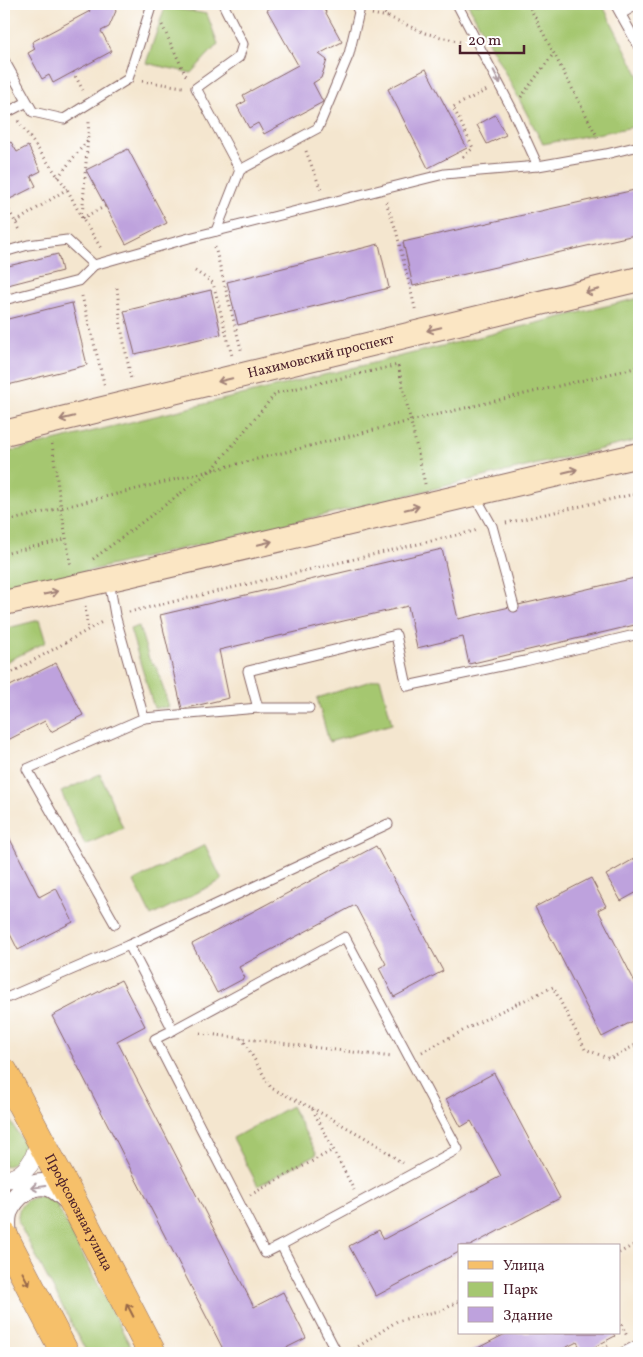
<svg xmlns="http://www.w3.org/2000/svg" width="643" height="1357" font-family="Vollkorn,serif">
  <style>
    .green { fill: #a5c770; stroke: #78734e }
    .building { fill: #bea2dd }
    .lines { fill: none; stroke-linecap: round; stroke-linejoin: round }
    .service-casing { stroke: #866564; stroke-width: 11 }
    .minor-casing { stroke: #866564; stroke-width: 19 }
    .tertiary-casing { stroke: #866564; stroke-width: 23 }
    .secondary-casing { stroke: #866564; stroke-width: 26 }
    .primary-casing { stroke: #866564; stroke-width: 29 }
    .path { stroke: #866564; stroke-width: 3; stroke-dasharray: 1 4; stroke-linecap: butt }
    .service { stroke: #fff; stroke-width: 9 }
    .minor { stroke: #fff; stroke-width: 18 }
    .tertiary { stroke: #fff; stroke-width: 21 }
    .secondary { stroke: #fbe6c4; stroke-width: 24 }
    .primary { stroke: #f6c06b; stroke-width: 28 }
    .oneway { stroke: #ae9aa0 }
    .oneway2 { stroke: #a28278 }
    .oneway3 { stroke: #976748 }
    .labels { text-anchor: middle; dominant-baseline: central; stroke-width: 4; stroke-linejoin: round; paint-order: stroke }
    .street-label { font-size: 14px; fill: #4a1f2b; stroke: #fff }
  </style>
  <rect width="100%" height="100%" fill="#fff"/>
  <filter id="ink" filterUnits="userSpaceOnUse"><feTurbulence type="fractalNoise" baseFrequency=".02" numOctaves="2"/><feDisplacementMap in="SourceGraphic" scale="10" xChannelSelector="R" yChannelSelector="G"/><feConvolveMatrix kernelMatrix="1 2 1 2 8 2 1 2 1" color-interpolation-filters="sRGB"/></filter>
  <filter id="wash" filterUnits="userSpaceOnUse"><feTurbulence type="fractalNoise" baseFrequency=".0096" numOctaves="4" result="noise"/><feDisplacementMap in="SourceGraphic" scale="20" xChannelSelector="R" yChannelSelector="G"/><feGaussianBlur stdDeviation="1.12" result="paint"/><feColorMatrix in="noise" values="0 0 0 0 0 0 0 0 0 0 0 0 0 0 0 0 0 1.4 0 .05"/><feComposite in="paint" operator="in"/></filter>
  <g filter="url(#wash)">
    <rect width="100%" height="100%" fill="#f4e6cf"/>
    <g class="green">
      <path d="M468 4H602L639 76V126L543 144Z"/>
      <path d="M165 7 207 14 218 44 191 73 146 63Z"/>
      <path d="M639 298V440L4 591V453Z"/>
      <path d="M39 620 46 642 4 663V629Z"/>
      <path d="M139 626 149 659 157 668 169 707 154 708 130 629Z"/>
      <path d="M380 678 392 724 329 742 317 698Z"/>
      <path d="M100 774 123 828 85 845 61 792Z"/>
      <path d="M205 845 222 880 151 916 134 881Z"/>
      <path d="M291 1106 317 1154 258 1186 233 1138Z"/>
      <path d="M4 1110 25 1145C21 1156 16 1164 4 1167Z"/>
      <path d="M40 1196 49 1198 56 1204 134 1353H87L18 1222C17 1206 24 1199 40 1196Z"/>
    </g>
    <g id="blocks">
      <g class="building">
        <path d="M86 4H112L116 11 109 27 101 31 112 51 53 83 49 75 42 79 28 53 35 49 32 42 90 11Z"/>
        <path d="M278 4H321L342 42 319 54 327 60 321 78 313 83 323 102 264 134 258 123 249 128 237 106 246 101 243 95 298 65 267 10Z"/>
        <path d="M426 69 467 148 428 168 388 89Z"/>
        <path d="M495 115 506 135 487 144 477 125Z"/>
        <path d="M11 142 17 152 28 146 41 171 31 176 36 186 4 202V146Z"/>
        <path d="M128 149 167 223 126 244 86 170Z"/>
        <path d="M639 189V234L413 286 403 242Z"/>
        <path d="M379 244 389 288 238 325 227 282Z"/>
        <path d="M58 254 62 271 4 286V267Z"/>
        <path d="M211 290 221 334 135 354 124 311Z"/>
        <path d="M72 303 87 365 4 386V320Z"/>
        <path d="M442 549 458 619 639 577V624L469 664 463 637 417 648 408 606 219 650 229 698 182 709 160 615Z"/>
        <path d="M56 663 83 715 51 732 45 721 4 742V689Z"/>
        <path d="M4 827 39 897 56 888 73 922 18 950 4 922Z"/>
        <path d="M376 846 443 971 394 997 379 968 386 964 355 905 239 967 245 978 217 993 192 944Z"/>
        <path d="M639 856V891L621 901 606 875Z"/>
        <path d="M591 878 606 906 598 910 637 986 639 985V1018L602 1037 535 907Z"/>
        <path d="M121 980 145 1026 117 1041 254 1307 283 1292 306 1338 276 1353H225L52 1016Z"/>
        <path d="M494 1073 560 1198 470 1246H459V1252L376 1296 349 1246 379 1230 384 1239 501 1176 471 1121 461 1127 446 1099Z"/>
        <path d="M507 1333H613L615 1336 583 1353 577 1342 555 1353H468Z"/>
      </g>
    </g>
  </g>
  <g filter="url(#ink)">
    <use href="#blocks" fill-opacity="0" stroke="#866564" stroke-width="1"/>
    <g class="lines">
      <defs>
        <g id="service">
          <path d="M457 4 512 109 538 166"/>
          <path d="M615 4 639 47"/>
          <path d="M621 14 638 4"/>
          <path d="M4 60 33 112 64 119 128 79 152 4"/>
          <path d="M4 114 27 102"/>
          <path d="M240 170 318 128 349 54 359 12 355 4"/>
          <path d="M216 231 240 170 196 88 239 57 243 44 223 4"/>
          <path d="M4 252 28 245 67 240 94 265 189 238 444 174 538 166 606 154 639 146"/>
          <path d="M4 300 78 281 94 265"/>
          <path d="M474 494 492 526 514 607"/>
          <path d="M109 581 115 615 144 718 27 769 115 924"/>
          <path d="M258 708 248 671 396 635 407 686 525 661 639 634"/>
          <path d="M144 718 258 708H309"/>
          <path d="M129 945 173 1030 155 1039 265 1253 281 1245 337 1353"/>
          <path d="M4 999 129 945 388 824"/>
          <path d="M173 1030 345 937 458 1149 281 1245"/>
          <path d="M622 1353 639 1344"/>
        </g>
        <path id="minor" d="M4 1179C20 1180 34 1163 37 1147 38 1143 37 1138 37 1134"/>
        <path id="tertiary" d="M8 1244C6 1234 4 1222 7 1212 14 1196 32 1180 50 1186 59 1190 65 1197 72 1203"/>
        <g id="secondary">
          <path id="s1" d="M4 433 639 279"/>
          <path d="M4 603 128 575 639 455"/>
        </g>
        <g id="primary">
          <path id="s2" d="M4 1072 77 1209 152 1353"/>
          <path d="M4 1236 65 1353"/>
        </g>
      </defs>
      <use href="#service" class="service-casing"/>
      <use href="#minor" class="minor-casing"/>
      <use href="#tertiary" class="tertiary-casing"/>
      <use href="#secondary" class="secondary-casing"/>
      <use href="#primary" class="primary-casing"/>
      <g class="path">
        <path d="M373 4 389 17 425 33 461 42"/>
        <path d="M528 4 599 140"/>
        <path d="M325 11 339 4"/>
        <path d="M372 14 388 17"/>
        <path d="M162 25 187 78"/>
        <path d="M73 72 83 90"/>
        <path d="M142 81 183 87"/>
        <path d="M521 97 554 53"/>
        <path d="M18 121 67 189 82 218 101 248"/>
        <path d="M306 151 321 190"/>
        <path d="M463 157 473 148 453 107 487 90"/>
        <path d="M58 177 87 141"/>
        <path d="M4 202 21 232"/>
        <path d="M386 202 396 230 416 312"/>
        <path d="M82 218 89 122"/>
        <path d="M82 218 106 206"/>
        <path d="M16 222 67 189"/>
        <path d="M215 247 242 353"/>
        <path d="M195 271 213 283 232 356"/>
        <path d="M117 288 121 327 131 379"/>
        <path d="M82 296 105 387"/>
        <path d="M52 444 61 508 71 567"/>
        <path d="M4 522 410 421 639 367"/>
        <path d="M506 523 639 493"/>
        <path d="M4 554 66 539"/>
        <path d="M93 559 213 469 276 393 398 365 425 484"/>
        <path d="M85 606 88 630"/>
        <path d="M129 612 478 530"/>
        <path d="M4 677 102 622"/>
        <path d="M200 1033 392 1057"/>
        <path d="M242 1038 271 1088 312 1108 354 1190"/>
        <path d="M422 1052 497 1013 553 987 585 1049 610 1059 639 1043"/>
        <path d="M312 1108 373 1142 402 1163"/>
        <path d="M250 1195 333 1150"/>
        <path d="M619 1253 639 1242"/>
        <path d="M619 1320 627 1336"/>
        <path d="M350 1352 397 1321 443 1310 459 1301"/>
        <path d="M569 1353H570"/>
        <path d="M594 1353 608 1346"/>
      </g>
      <use href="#service" class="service"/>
      <use href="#minor" class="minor"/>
      <use href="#tertiary" class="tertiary"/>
      <use href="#secondary" class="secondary"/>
      <use href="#primary" class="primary"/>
    </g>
    <defs><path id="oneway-shaft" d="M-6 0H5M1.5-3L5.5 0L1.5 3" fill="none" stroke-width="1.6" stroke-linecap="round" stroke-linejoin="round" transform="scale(1.25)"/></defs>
    <g class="oneway">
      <use href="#oneway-shaft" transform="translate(497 77) rotate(63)"/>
      <use href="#oneway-shaft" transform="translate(38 1187) rotate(172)"/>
    </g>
    <g class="oneway2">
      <use href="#oneway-shaft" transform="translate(592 291) rotate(166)"/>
      <use href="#oneway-shaft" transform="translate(434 329) rotate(166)"/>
      <use href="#oneway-shaft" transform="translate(225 380) rotate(166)"/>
      <use href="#oneway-shaft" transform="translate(67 418) rotate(167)"/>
      <use href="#oneway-shaft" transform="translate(570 471) rotate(-13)"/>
      <use href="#oneway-shaft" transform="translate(412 508) rotate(-13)"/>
      <use href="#oneway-shaft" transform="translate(265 543) rotate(-13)"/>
      <use href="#oneway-shaft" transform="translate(51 593) rotate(-12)"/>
    </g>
    <g class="oneway3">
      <use href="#oneway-shaft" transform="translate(26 1279) rotate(62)"/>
      <use href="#oneway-shaft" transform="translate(130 1310) rotate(-117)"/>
    </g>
  </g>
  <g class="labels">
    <g class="street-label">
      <text stroke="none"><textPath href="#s1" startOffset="326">Нахимовский проспект</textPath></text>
      <text stroke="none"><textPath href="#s2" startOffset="159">Профсоюзная улица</textPath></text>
    </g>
  </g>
  <rect width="643" height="1357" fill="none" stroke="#fff" stroke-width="20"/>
  <rect x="458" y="1244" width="162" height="90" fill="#ffffff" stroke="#b7a5aa"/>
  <rect x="468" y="1261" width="25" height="8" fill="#f6c06b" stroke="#b7a5aa"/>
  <text x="503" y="1270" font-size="15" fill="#4a1f2b">Улица</text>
  <rect x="468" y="1282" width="25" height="15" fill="#a5c770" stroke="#b7a5aa"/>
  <text x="503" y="1294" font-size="15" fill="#4a1f2b">Парк</text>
  <rect x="468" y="1307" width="25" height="15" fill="#bea2dd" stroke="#b7a5aa"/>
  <text x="503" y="1320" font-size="15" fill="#4a1f2b">Здание</text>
  <path d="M460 45v8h64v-8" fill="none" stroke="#4a1f2b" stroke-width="2.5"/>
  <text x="468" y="45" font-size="15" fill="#4a1f2b" stroke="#ffffff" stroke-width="4" paint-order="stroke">20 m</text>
</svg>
